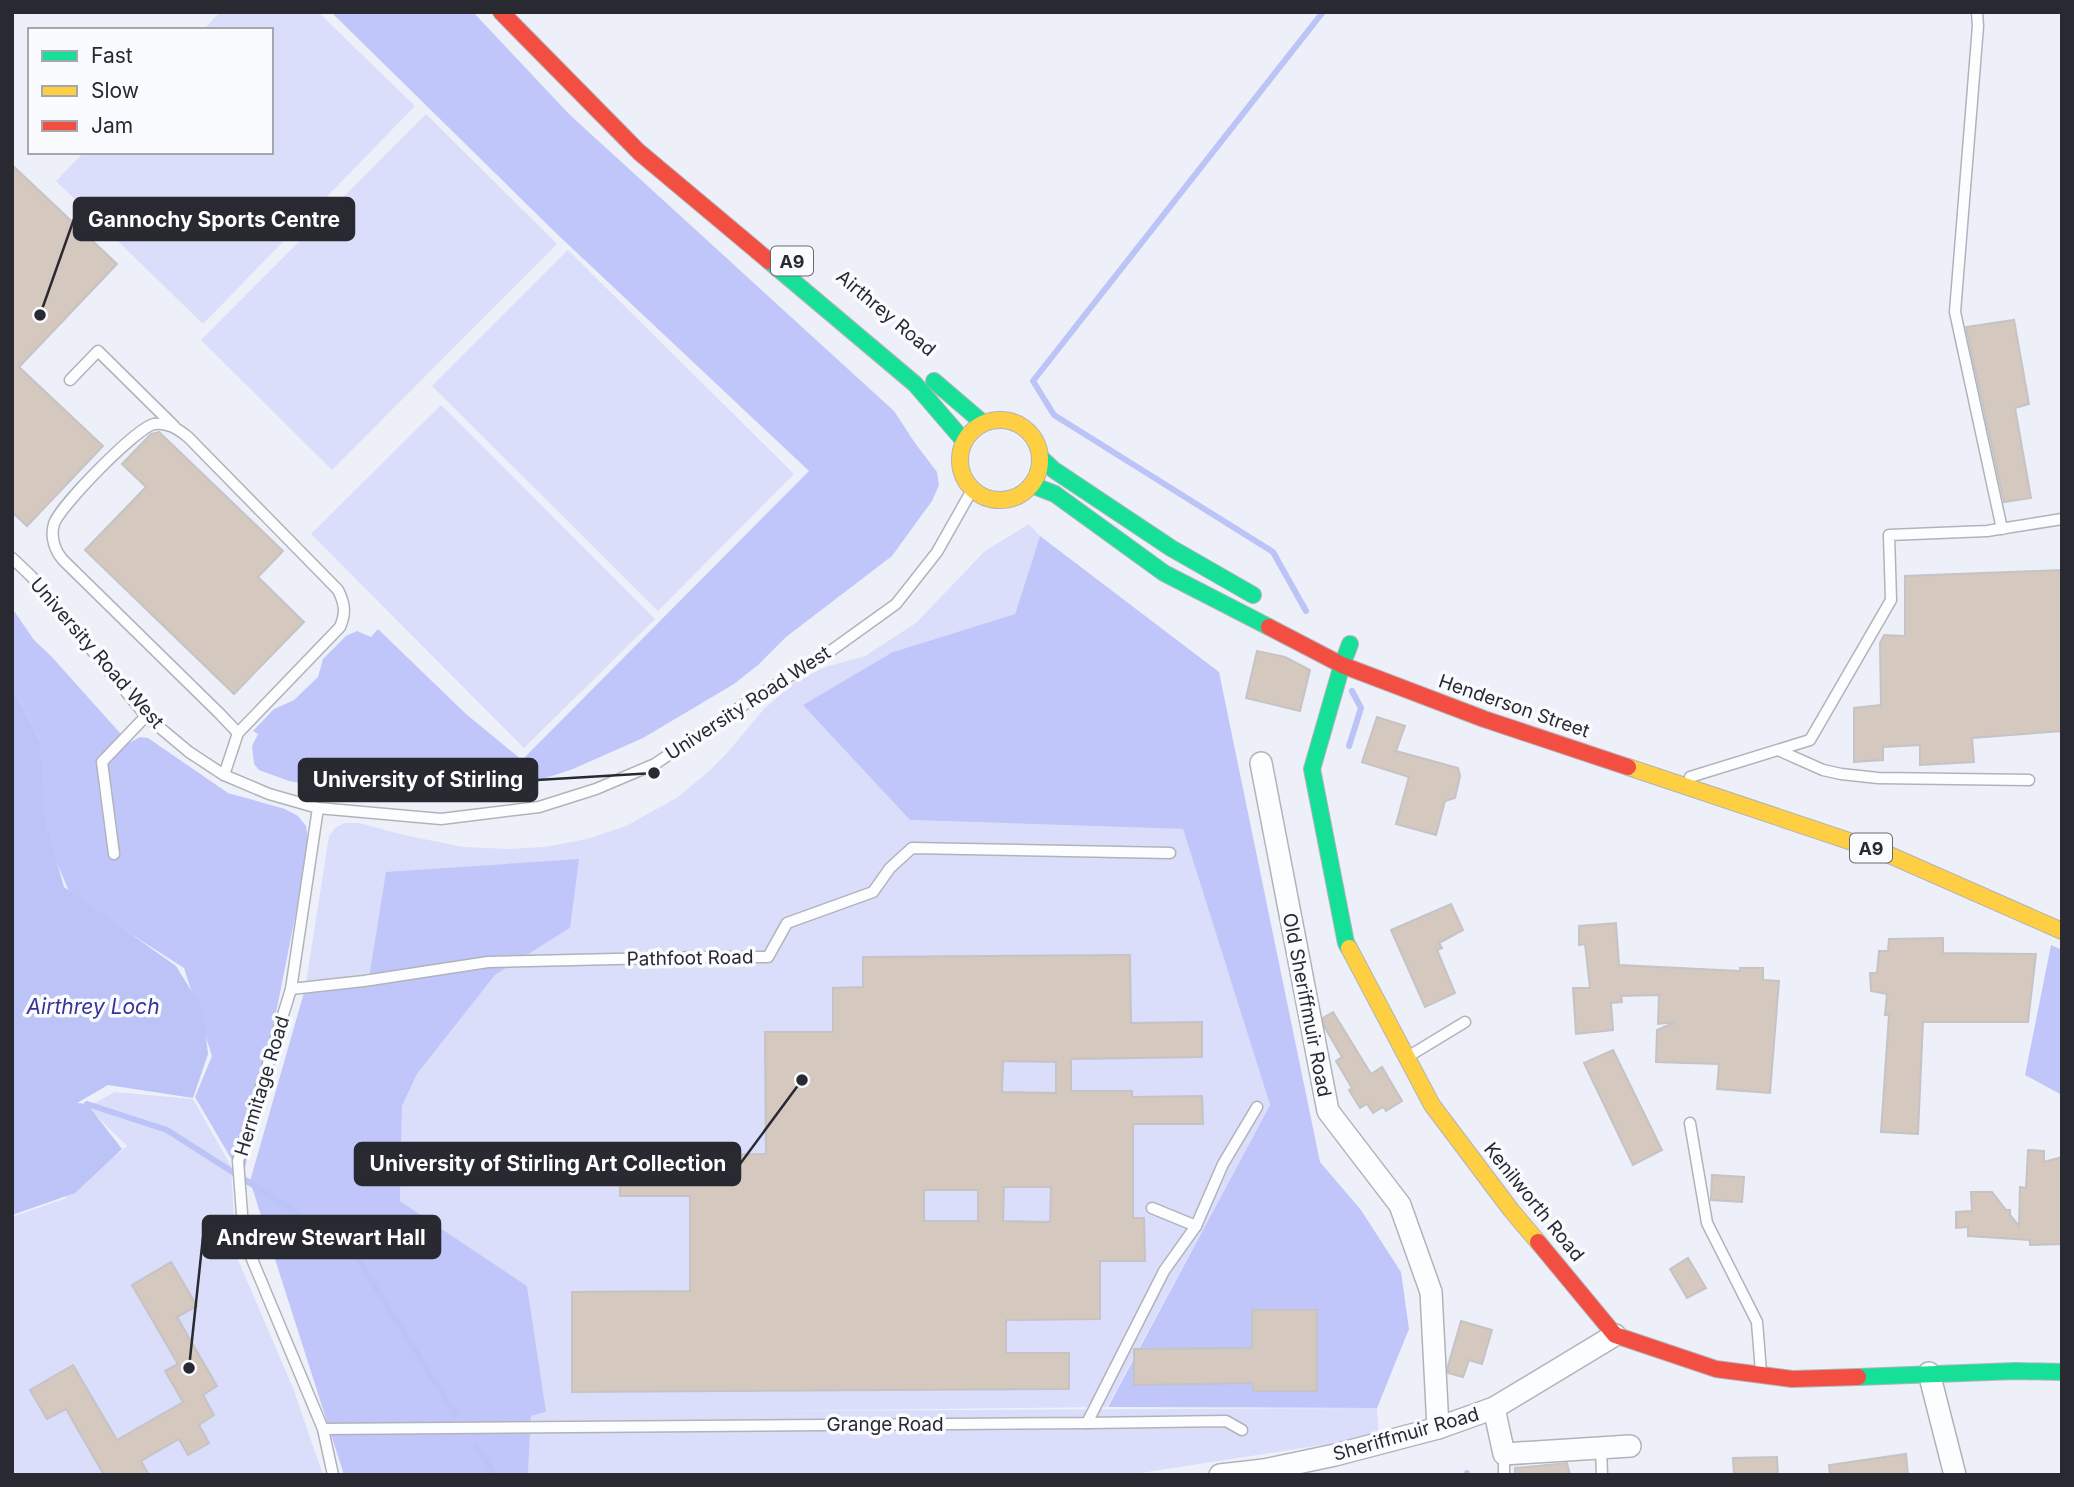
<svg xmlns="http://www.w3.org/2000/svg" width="2074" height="1487" font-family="Inter,sans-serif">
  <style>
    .green { fill: #dadefa }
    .forest { fill: #c0c6fa }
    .water { fill: #bcc3f6 }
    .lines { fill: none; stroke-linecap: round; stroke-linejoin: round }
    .stream { stroke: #bcc3f6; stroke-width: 6 }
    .building { fill: #d5c8be; stroke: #c5c3c5; stroke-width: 2; fill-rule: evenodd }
    .lane-casing { stroke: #b2b3ba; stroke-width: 13 }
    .street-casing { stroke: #b2b3ba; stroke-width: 24 }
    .fast-casing { stroke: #b2b3ba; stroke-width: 18 }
    .slow-casing { stroke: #b2b3ba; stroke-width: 18 }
    .jam-casing { stroke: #b2b3ba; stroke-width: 18 }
    .lane { stroke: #fcfdfe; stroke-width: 10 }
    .street { stroke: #fcfdfe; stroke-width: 21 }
    .fast { stroke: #16e098; stroke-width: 16 }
    .slow { stroke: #ffcf43; stroke-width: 16 }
    .jam { stroke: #f24e42; stroke-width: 16 }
    .labels { text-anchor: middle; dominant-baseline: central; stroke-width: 7; stroke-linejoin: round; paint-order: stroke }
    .shield { fill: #fafbff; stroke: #67686f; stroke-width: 2 }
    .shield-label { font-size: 18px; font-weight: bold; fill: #282931 }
    .street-label { font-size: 19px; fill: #282931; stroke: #fafbff }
    .water-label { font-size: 21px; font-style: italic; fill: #383395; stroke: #fafbff }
    .leader { fill: none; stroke: #282931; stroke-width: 2.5 }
    .callout-dot { fill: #282931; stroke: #fafbff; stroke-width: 2.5 }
    .callout { fill: #282931; stroke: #282931; stroke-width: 2.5 }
    .callout-label { font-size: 21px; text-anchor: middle; font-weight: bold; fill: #fff }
  </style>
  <rect width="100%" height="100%" fill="#eef0f9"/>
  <g class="green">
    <path d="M220 12H318L415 106 203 324 56 181 84 152H271V30H203Z"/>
    <path d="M426 114 557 244 332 470 201 340Z"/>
    <path d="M568 250 794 474 658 611 432 386Z"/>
    <path d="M441 405 655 619 524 748 311 534Z"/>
    <path d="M1029 524 1040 536 1015 614 893 652 910 820 1183 829 1270 1105 1107 1407 758 1411 1377 1408 1379 1436 1128 1475H528L531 1416 545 1412 527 1286 400 1201 402 1106 417 1074 495 975 570 928 368 984 305 989 329 836 335 828 344 823H359L404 835 463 847 510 849 544 847 587 839 626 826 678 797 708 772 727 753 764 709 796 681 825 667 865 656 916 623 985 551Z"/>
    <path d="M115 1092 193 1099 231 1166 236 1255 293 1388 323 1475H12V1217L64 1199 127 1146 87 1107Z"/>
  </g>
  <g class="forest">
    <path d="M331 12H473L570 115 894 411 915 443 937 472 939 485 932 501 892 556 786 637 758 665 734 684 643 738 573 769 540 780 504 789 461 794 407 795 326 788 289 781 264 772 259 770 254 764 252 746 258 734 253 731 274 709 294 700 318 677 323 659 346 636 357 631 371 637 378 629 466 714 522 760 809 471 558 235Z"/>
    <path d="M1040 536 1219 672 1320 1162 1361 1210 1401 1272 1409 1329 1377 1408 1108 1407 1270 1105 1183 829 910 820 803 705 893 652 1015 614Z"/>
    <path d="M12 608 34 640 51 656 129 743 140 737 148 738 228 793 285 809 298 816 306 826 309 847 243 1179 195 1097 212 1056 184 968 71 896 44 833 41 743 12 687Z"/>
    <path d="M579 859 570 928 495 975 417 1074 402 1106 400 1201 527 1286 546 1412 531 1416 528 1475H344L250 1181 305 989 368 984 386 872Z"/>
    <path d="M2051 945 2062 950V1095L2025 1075Z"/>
  </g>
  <path class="water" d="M12 687 41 743 45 822 64 887 176 966 203 1010 208 1054 193 1098 108 1085 77 1103 87 1104 122 1149 75 1193 12 1215Z"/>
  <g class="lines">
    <g class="stream">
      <path d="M1306 611 1273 552 1054 415 1033 381 1323 12"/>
      <path d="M1349 746 1361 708 1352 691"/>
      <path d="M87 1104 167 1130 350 1247 456 1415"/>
      <path d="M476 1445 495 1475"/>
      <path d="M1466 1475 1467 1473"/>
    </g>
  </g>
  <g class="building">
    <path d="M12 165 117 264 19 367 103 446 27 526 12 512Z"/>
    <path d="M2014 320 2029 404 2015 408 2031 498 2004 502 1966 327Z"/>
    <path d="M159 432 283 551 258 577 304 622 234 694 85 550 146 487 122 464 151 434Z"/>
    <path d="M2062 570V731L1972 738 1974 762 1920 765V745L1883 747V760L1854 762V708L1881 705 1880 643 1884 635 1905 636V576Z"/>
    <path d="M1257 651 1285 657 1310 670 1300 711 1246 698Z"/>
    <path d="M1377 717 1405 726 1396 751 1458 768 1460 776 1455 798 1445 801 1436 835 1396 824 1409 777 1362 762Z"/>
    <path d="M1451 904 1463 930 1439 943 1442 948 1437 950 1455 993 1425 1007 1391 930Z"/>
    <path d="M1616 923 1619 965 1740 971V968H1763V980L1779 981 1770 1093 1717 1089 1719 1064 1656 1062 1657 1030 1676 1022 1658 1024 1659 995 1621 996 1622 1002 1611 1003 1613 1030 1576 1034 1573 988H1590L1585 944 1579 945V926Z"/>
    <path d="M1943 938V953L2036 954 2028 1022H1923L1918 1134 1881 1132 1889 1015H1885L1887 994 1871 991 1870 973H1877L1879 951H1888L1889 939Z"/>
    <path d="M1130 955 1131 1023 1202 1022V1057L1071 1059V1091H1132V1097L1202 1096 1203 1124H1133V1218H1144L1145 1261H1100V1319L1006 1320V1353H1069V1389L572 1392V1292L690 1291V1196H620V1155L766 1154 765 1032H833V988L863 987V957ZM1003 1061 1056 1062V1093L1002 1092ZM1004 1187H1051L1050 1222 1003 1221ZM924 1190H978V1221H924Z"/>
    <path d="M1333 1012 1371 1074 1382 1067 1402 1101 1386 1111 1383 1107 1373 1113 1367 1104 1360 1108 1349 1090 1352 1088 1336 1061 1342 1057 1325 1028 1323 1018Z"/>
    <path d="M1613 1050 1662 1150 1633 1165 1584 1063Z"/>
    <path d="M2028 1150 2044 1151V1162L2062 1157V1244L2030 1245V1240L1968 1236V1227L1956 1228V1212L1972 1211 1971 1192H1992L2006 1210H2010V1215L2019 1226 2020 1187 2026 1188Z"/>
    <path d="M1712 1175 1744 1177 1742 1202 1711 1200Z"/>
    <path d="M1688 1258 1706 1288 1687 1298 1670 1269Z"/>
    <path d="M171 1262 197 1306 177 1317 217 1386 203 1395 214 1415 199 1425 209 1443 188 1455 179 1439 141 1461 149 1475H104L66 1409 47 1419 30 1390 73 1365 117 1440 183 1402 165 1371 178 1364 132 1285Z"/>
    <path d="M1252 1310H1317V1391H1253V1383L1134 1385V1349L1252 1348Z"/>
    <path d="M1461 1321 1492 1330 1482 1364 1469 1360 1463 1377 1448 1373V1366Z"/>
    <path d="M1906 1454 1908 1475H1830L1829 1465Z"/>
    <path d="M1777 1457 1778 1475H1734L1733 1458Z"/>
    <path d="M1567 1463 1570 1475H1515V1468Z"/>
  </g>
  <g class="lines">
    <defs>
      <g id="lane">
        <path d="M1977 12 1978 26 1955 312 2002 529"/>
        <path d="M70 380 98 351 174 426"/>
        <path d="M12 558 31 576 146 716 189 752 224 775 269 794 318 808 441 819 539 807 596 789 655 764 748 702 832 650 896 604 937 552 972 490"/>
        <path d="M1778 750 1823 770 1841 774 1878 778 2029 780"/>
        <path d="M224 775 238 733 340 627C346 613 345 604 338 590L188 437C178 429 168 422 154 424 136 428 59 507 54 524 50 537 55 551 63 560L220 714 238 733"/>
        <path d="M1690 777 1810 740 1891 600 1889 535 1987 531 2062 519"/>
        <path d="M318 808 291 989 238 1161 244 1240 323 1429 333 1475"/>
        <path d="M114 854 102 762 146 716"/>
        <path d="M291 989 364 981 488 962 701 957H768L787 923 873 892 890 868 912 848 1170 853"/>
        <path d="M1409 1056 1465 1022"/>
        <path d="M1690 1123 1707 1223 1757 1322 1761 1372"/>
        <path d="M1152 1208 1196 1226"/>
        <path d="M1087 1423 1226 1421 1242 1430"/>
        <path d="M323 1429 1087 1423 1164 1271 1196 1226 1223 1164 1257 1107"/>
        <path d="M1601 1447 1602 1475"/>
        <path d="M1504 1454V1475"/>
      </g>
      <g id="street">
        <path d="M1261 763 1328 1111 1400 1205 1431 1292 1438 1428"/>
        <path d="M1929 1373 1955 1475"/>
        <path d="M1494 1408 1504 1454 1630 1446"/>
        <path d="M1220 1475 1264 1470 1335 1455 1438 1428 1494 1408 1615 1335"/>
      </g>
      <g id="fast">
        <path d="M769 261 915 384 964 441"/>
        <path d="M934 381 983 423"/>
        <path d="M1040 457 1054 470 1171 548 1253 595"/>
        <path d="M1032 485 1055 494 1164 573 1269 627"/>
        <path d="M1349 948 1346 943 1312 769 1342 665 1350 644"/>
        <path d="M1858 1377 2016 1371 2062 1372"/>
      </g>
      <g id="slow">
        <circle cx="1000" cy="460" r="40"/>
        <path d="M1628 767 1885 853 2062 931"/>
        <path d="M1349 948 1432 1105 1511 1210 1538 1242"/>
      </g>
      <g id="jam">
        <path d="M501 12 639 152 769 261"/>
        <path d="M1269 627 1342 665 1484 719 1628 767"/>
        <path d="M1538 1242 1615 1335 1716 1369 1792 1379 1858 1377"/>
      </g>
    </defs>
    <use href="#lane" class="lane-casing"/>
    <use href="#street" class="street-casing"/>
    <use href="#fast" class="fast-casing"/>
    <use href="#slow" class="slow-casing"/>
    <use href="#jam" class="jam-casing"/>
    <use href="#lane" class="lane"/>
    <use href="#street" class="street"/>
    <use href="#fast" class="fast"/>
    <use href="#slow" class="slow"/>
    <use href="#jam" class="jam"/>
  </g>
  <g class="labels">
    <g class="shield">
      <rect x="771" y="246.5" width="42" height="29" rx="5"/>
      <rect x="1850" y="833.5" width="42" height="29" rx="5"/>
    </g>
    <g class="shield-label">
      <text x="792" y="261">A9</text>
      <text x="1871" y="848">A9</text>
    </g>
    <g class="street-label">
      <text transform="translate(886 313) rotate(40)">Airthrey Road</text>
      <text transform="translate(97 653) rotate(49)">University Road West</text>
      <text transform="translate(748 703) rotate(-33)">University Road West</text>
      <text transform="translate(1514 706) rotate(19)">Henderson Street</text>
      <text transform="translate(690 958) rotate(-1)">Pathfoot Road</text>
      <text transform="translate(1307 1005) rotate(79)">Old Sheriffmuir Road</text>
      <text transform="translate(262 1086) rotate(-73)">Hermitage Road</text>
      <text transform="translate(1534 1202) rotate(51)">Kenilworth Road</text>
      <text x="885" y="1424">Grange Road</text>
      <text transform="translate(1406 1434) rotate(-16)">Sheriffmuir Road</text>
    </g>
    <g class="water-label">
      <text x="93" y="1006">Airthrey Loch</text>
    </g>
  </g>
  <path class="leader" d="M40 315L74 219M654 773L537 780M802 1080L740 1164M189 1368L203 1237"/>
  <g class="callout-dot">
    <circle cx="40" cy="315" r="7"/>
    <circle cx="654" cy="773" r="7"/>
    <circle cx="802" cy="1080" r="7"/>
    <circle cx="189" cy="1368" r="7"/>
  </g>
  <g class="callout">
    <rect x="74" y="198" width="280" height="42" rx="7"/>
    <rect x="299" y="759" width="238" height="42" rx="7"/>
    <rect x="355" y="1143" width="385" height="42" rx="7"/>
    <rect x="203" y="1216" width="237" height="42" rx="7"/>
  </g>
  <g class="callout-label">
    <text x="214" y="227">Gannochy Sports Centre</text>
    <text x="418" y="787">University of Stirling</text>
    <text x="548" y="1171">University of Stirling Art Collection</text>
    <text x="321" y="1245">Andrew Stewart Hall</text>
  </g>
  <rect width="2074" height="1487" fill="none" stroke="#282931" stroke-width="28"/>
  <rect x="28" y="28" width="245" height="126" fill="#fafbff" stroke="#a6a7ad" stroke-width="2"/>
  <rect x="42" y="51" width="35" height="10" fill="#16e098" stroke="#a6a7ad" stroke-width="2"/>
  <text x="91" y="63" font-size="21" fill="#282931">Fast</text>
  <rect x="42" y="86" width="35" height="10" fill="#ffcf43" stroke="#a6a7ad" stroke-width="2"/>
  <text x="91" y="98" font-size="21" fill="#282931">Slow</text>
  <rect x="42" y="121" width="35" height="10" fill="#f24e42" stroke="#a6a7ad" stroke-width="2"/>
  <text x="91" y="133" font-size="21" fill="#282931">Jam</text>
</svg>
